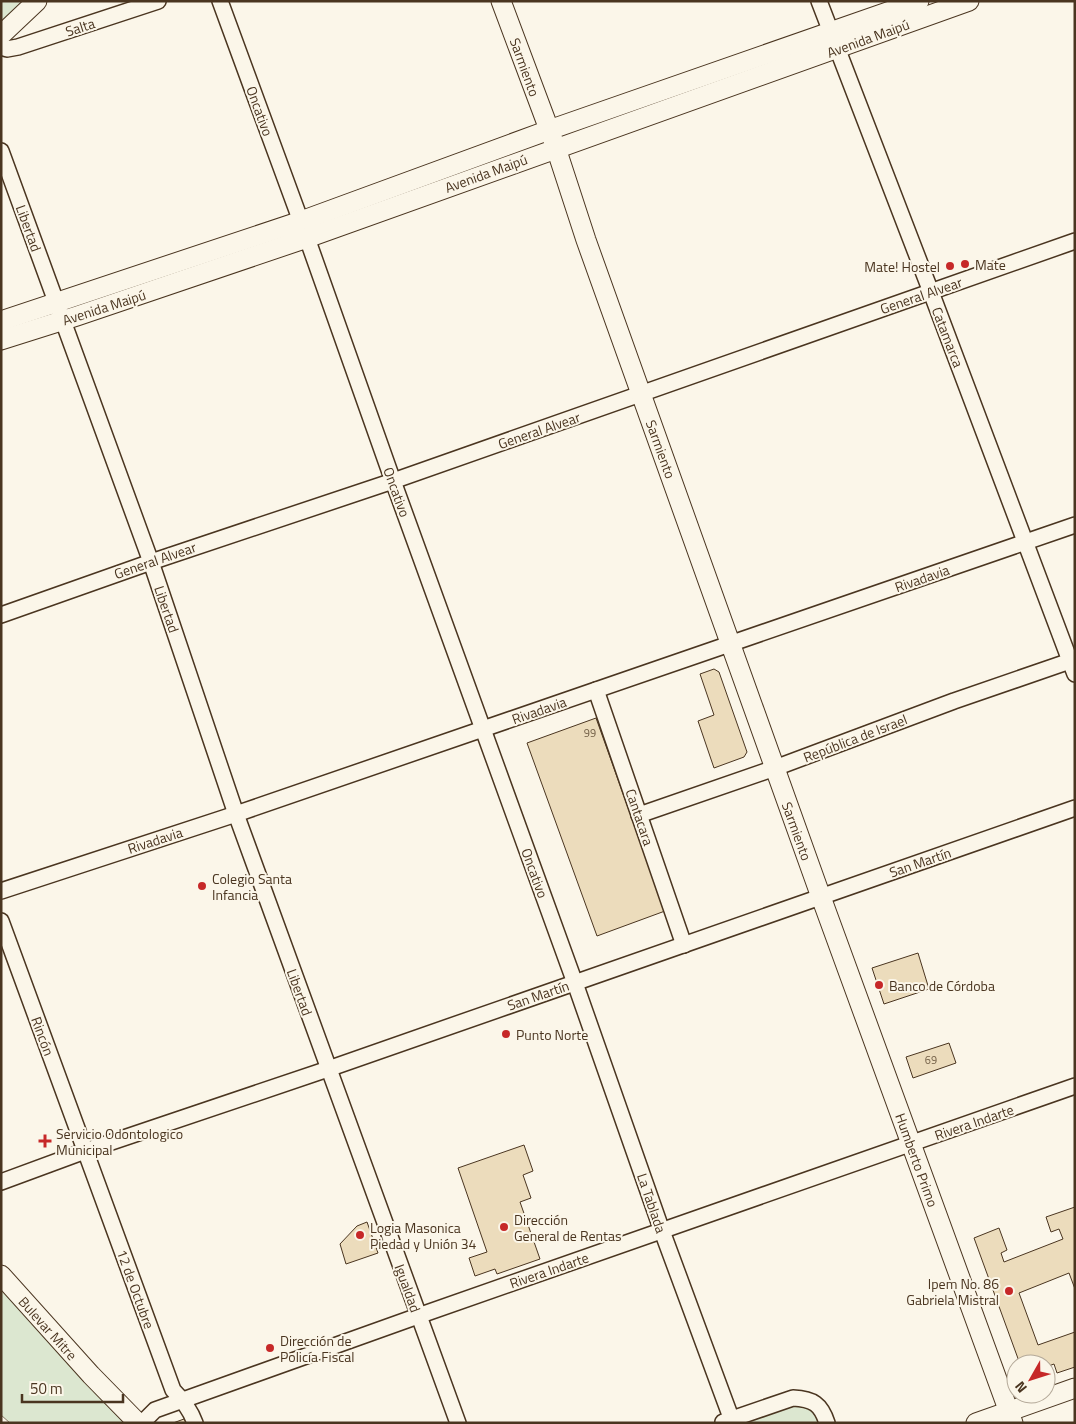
<svg xmlns="http://www.w3.org/2000/svg" width="1076" height="1424" font-family="'Titillium Web',sans-serif">
  <style>
    .green { fill: #dce7d0; stroke: #887966 }
    .building { fill: #ecdcbc; stroke: #4a3520 }
    .lines { fill: none; stroke-linecap: round; stroke-linejoin: round }
    .minor-casing { stroke: #4a3520; stroke-width: 18 }
    .major-casing { stroke: #4a3520; stroke-width: 21 }
    .minor { stroke: #fbf6e9; stroke-width: 15 }
    .major { stroke: #fbf6e9; stroke-width: 19 }
    .poi-dot { fill: #c62828; stroke: #fbf6e9; stroke-width: 2 }
    .labels { text-anchor: middle; dominant-baseline: central; stroke-width: 4; stroke-linejoin: round; paint-order: stroke }
    .number-label { font-size: 11px; fill: #725f47 }
    .street-label { font-size: 14px; fill: #4a3520; stroke: #fbf6e9 }
    .poi-label { font-size: 14px; fill: #4a3520; stroke: #fbf6e9; text-anchor: start }
  </style>
  <rect width="100%" height="100%" fill="#fbf6e9"/>
  <g class="green">
    <path d="M1 1H37L1 35Z"/>
    <path d="M1 1275 138 1423H10L1 1415Z"/>
    <path d="M802 1398 827 1423H722Z"/>
  </g>
  <g class="building">
    <path d="M714 669 719 672 747 752 744 757 714 768 698 721 714 715 700 674Z"/>
    <path d="M596 718 665 911 597 936 527 743Z"/>
    <path d="M918 953 929 989 884 1004 872 968Z"/>
    <path d="M949 1043 956 1063 913 1078 906 1057Z"/>
    <path d="M524 1145 533 1171 523 1175 531 1198 520 1202 540 1259 497 1274 495 1269 475 1276 469 1258 487 1252 458 1168Z"/>
    <path d="M1075 1207V1289L1069 1273 1019 1293 1038 1345 1075 1332V1367L1057 1373 1054 1364 1046 1367V1364H1020L974 1238 999 1228 1007 1250 1001 1253 1004 1262 1063 1239 1059 1229 1051 1232 1046 1217Z"/>
    <path d="M367 1222 378 1253 346 1264 340 1244 357 1226Z"/>
    <path d="M184 1419 189 1423H173Z"/>
  </g>
  <g class="lines">
    <defs>
      <g id="minor">
        <path d="M220 1 307 238 393 481 575 983 662 1231 733 1423"/>
        <path d="M819 1 931 292 1075 674"/>
        <path d="M1 47 7 49 18 47 158 1"/>
        <path d="M1 151 151 562 236 814 458 1423"/>
        <path d="M1 615 151 562 393 481 1075 241"/>
        <path d="M596 690 684 945"/>
        <path d="M639 815 775 768 954 701 1070 661"/>
        <path d="M1 891 236 814 1075 525"/>
        <path d="M1 921 173 1390C183 1400 190 1409 195 1423"/>
        <path d="M1 1182 85 1151 328 1069 1075 808"/>
        <path d="M723 1422 793 1398C813 1399 821 1404 827 1423"/>
        <path d="M142 1423 155 1410 183 1400 418 1316 1075 1086"/>
      </g>
      <g id="major">
        <path d="M501 1 556 148 586 240 821 897 1013 1423"/>
        <path d="M1 35 37 1"/>
        <path d="M1 321 301 221 549 130 919 1"/>
        <path d="M1 340 77 316 307 238 969 1"/>
        <path d="M1 1275 91 1375 138 1423"/>
        <path d="M976 1423 1075 1388"/>
      </g>
    </defs>
    <use href="#minor" class="minor-casing"/>
    <use href="#major" class="major-casing"/>
    <use href="#minor" class="minor"/>
    <use href="#major" class="major"/>
  </g>
  <g class="poi-dot">
    <circle cx="965" cy="264" r="5"/>
    <circle cx="950" cy="266" r="5"/>
    <circle cx="202" cy="886" r="5"/>
    <circle cx="879" cy="985" r="5"/>
    <circle cx="506" cy="1034" r="5"/>
    <path d="M42.5 1133.5h5v5h5v5h-5v5h-5v-5h-5v-5h5z"/>
    <circle cx="504" cy="1227" r="5"/>
    <circle cx="360" cy="1235" r="5"/>
    <circle cx="1009" cy="1291" r="5"/>
    <circle cx="270" cy="1348" r="5"/>
  </g>
  <g class="labels">
    <g class="number-label">
      <text x="590" y="733">99</text>
      <text x="931" y="1060">69</text>
    </g>
    <g class="street-label">
      <text transform="translate(80 27) rotate(-18)">Salta</text>
      <text transform="translate(868 38) rotate(-20)">Avenida Maipú</text>
      <text transform="translate(525 67) rotate(70)">Sarmiento</text>
      <text transform="translate(260 111) rotate(70)">Oncativo</text>
      <text transform="translate(486 173) rotate(-20)">Avenida Maipú</text>
      <text transform="translate(29 228) rotate(70)">Libertad</text>
      <text transform="translate(921 295) rotate(-19)">General Alvear</text>
      <text transform="translate(104 307) rotate(-18)">Avenida Maipú</text>
      <text transform="translate(948 337) rotate(69)">Catamarca</text>
      <text transform="translate(539 430) rotate(-19)">General Alvear</text>
      <text transform="translate(661 449) rotate(70)">Sarmiento</text>
      <text transform="translate(397 492) rotate(70)">Oncativo</text>
      <text transform="translate(155 560) rotate(-19)">General Alvear</text>
      <text transform="translate(922 578) rotate(-19)">Rivadavia</text>
      <text transform="translate(167 609) rotate(71)">Libertad</text>
      <text transform="translate(539 710) rotate(-19)">Rivadavia</text>
      <text transform="translate(855 738) rotate(-21)">República de Israel</text>
      <text transform="translate(640 817) rotate(71)">Cantacara</text>
      <text transform="translate(797 831) rotate(70)">Sarmiento</text>
      <text transform="translate(155 840) rotate(-18)">Rivadavia</text>
      <text transform="translate(920 862) rotate(-19)">San Martín</text>
      <text transform="translate(535 873) rotate(70)">Oncativo</text>
      <text transform="translate(300 992) rotate(70)">Libertad</text>
      <text transform="translate(538 995) rotate(-19)">San Martín</text>
      <text transform="translate(43 1036) rotate(70)">Rincón</text>
      <text transform="translate(974 1122) rotate(-19)">Rivera Indarte</text>
      <text transform="translate(917 1160) rotate(70)">Humberto Primo</text>
      <text transform="translate(652 1203) rotate(71)">La Tablada</text>
      <text transform="translate(549 1270) rotate(-19)">Rivera Indarte</text>
      <text transform="translate(408 1288) rotate(70)">Igualdad</text>
      <text transform="translate(136 1289) rotate(70)">12 de Octubre</text>
      <text transform="translate(48 1328) rotate(48)">Bulevar Mitre</text>
    </g>
    <g class="poi-label">
      <text x="975" y="264">Mate</text>
      <text x="940" y="266" text-anchor="end">Mate! Hostel</text>
      <text x="212" y="878">Colegio Santa<tspan x="212" dy="16">Infancia</tspan></text>
      <text x="889" y="985">Banco de Córdoba</text>
      <text x="516" y="1034">Punto Norte</text>
      <text x="56" y="1133">Servicio Odontologico<tspan x="56" dy="16">Municipal</tspan></text>
      <text x="514" y="1219">Dirección<tspan x="514" dy="16">General de Rentas</tspan></text>
      <text x="370" y="1227">Logia Masonica<tspan x="370" dy="16">Piedad y Unión 34</tspan></text>
      <text x="999" y="1283" text-anchor="end">Ipem No. 86<tspan x="999" dy="16">Gabriela Mistral</tspan></text>
      <text x="280" y="1340">Dirección de<tspan x="280" dy="16">Policía Fiscal</tspan></text>
    </g>
  </g>
  <rect width="1076" height="1424" fill="none" stroke="#4a3520" stroke-width="5"/>
  <g transform="translate(1031 1379) rotate(231)"><circle r="24" fill="#fbf6e9" stroke="#b4a999"/>
  <path d="M0-4L9 19L0 12L-9 19Z" fill="#c62828"/>
  <text y="-8" font-size="14" font-weight="bold" text-anchor="middle" fill="#4a3520">N</text>
  </g>
  <path d="M22 1394v8h101v-8" fill="none" stroke="#4a3520" stroke-width="2.5"/>
  <text x="30" y="1394" font-size="15" fill="#4a3520" stroke="#fbf6e9" stroke-width="4" paint-order="stroke">50 m</text>
</svg>
